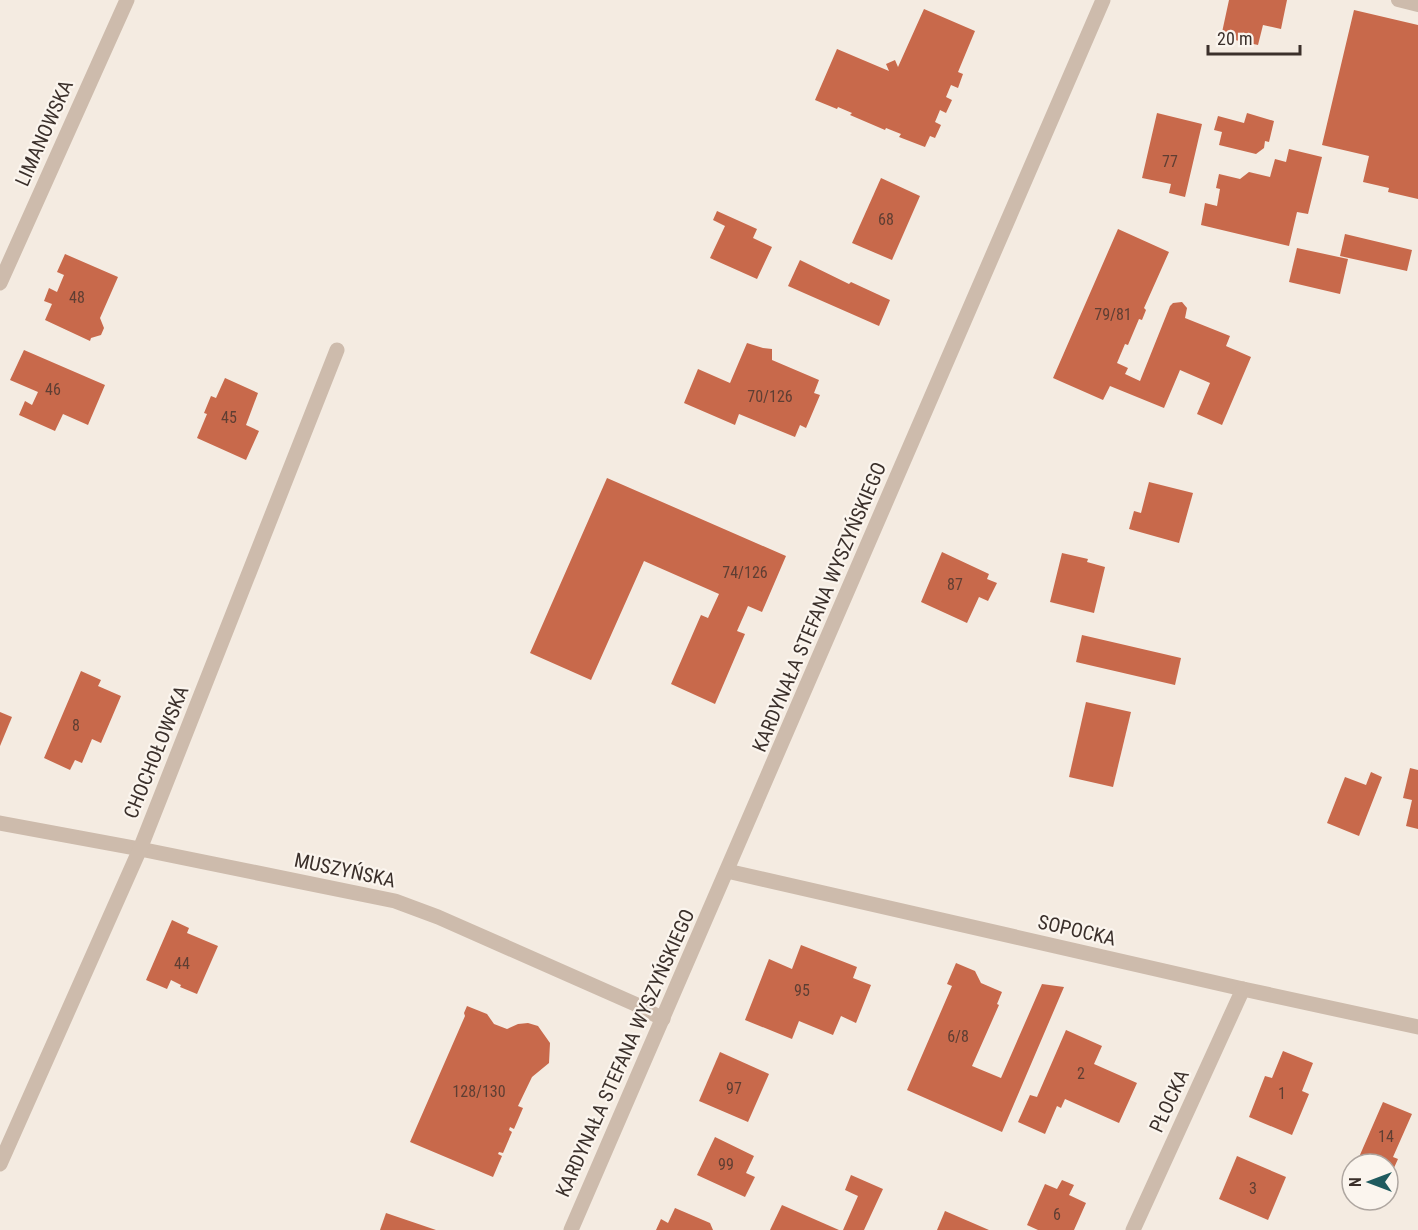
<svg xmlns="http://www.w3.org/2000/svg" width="1418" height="1230" font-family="'Roboto Condensed',sans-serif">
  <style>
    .building { fill: #c8694b }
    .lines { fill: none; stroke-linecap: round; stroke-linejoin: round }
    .lane { stroke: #cdbbac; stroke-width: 14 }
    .street { stroke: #cdbbac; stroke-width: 15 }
    .labels { text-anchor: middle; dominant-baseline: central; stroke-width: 4.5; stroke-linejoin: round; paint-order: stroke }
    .number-label { font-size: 16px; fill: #5e3e33 }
    .street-label { font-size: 20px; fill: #3b302b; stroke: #fbf5ee }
  </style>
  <rect width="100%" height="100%" fill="#f4ebe1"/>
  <g class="building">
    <path d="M1229 0H1287L1281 29 1263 25 1258 45 1221 37Z"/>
    <path d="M924 9 975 31 958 72 963 74 958 88 951 85 946 97 952 100 946 113 940 110 935 122 941 125 935 138 930 136 925 147 899 137 901 134 886 128 885 130 850 115 852 113 838 107 837 109 815 100 837 49 889 71 886 64 895 60 898 67Z"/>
    <path d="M1354 10 1418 25V199L1388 192 1389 188 1363 182 1369 156 1322 145Z"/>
    <path d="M1157 113 1202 124 1185 197 1169 193 1171 184 1142 178Z"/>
    <path d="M1247 113 1274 121 1269 142 1265 141 1264 148 1256 154 1219 145 1222 132 1214 130 1218 116 1244 123Z"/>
    <path d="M1289 149 1322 157 1308 214 1297 212 1289 246 1201 225 1205 203 1217 206 1220 189 1216 188 1219 174 1240 179 1249 172 1270 177 1275 159 1286 162Z"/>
    <path d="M881 178 920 196 892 260 852 243Z"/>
    <path d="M717 211 757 229 753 238 772 247 757 279 710 258 725 226 713 220Z"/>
    <path d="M1118 229 1169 252 1144 308 1146 310 1142 320 1139 319 1128 345 1125 344 1117 363 1128 368 1125 374 1140 381 1170 306 1173 303 1182 302 1187 308 1185 318 1230 336 1226 346 1251 357 1222 425 1197 414 1210 383 1180 370 1164 408 1110 386 1103 400 1053 378Z"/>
    <path d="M1345 234 1412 250 1407 271 1340 256Z"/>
    <path d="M1297 248 1348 259 1340 294 1289 282Z"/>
    <path d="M65 254 118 277 100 318 104 328 101 335 91 338 90 341 45 320 52 304 44 301 49 288 57 292 64 275 57 272Z"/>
    <path d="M800 260 849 284 851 282 890 300 879 326 788 286Z"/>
    <path d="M747 343 763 348 772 349V360L819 380 814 393 820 395 806 428 800 425 795 437 739 414 735 425 684 403 698 369 730 383Z"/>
    <path d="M24 350 105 385 88 425 63 414 55 431 19 415 25 401 32 405 38 392 10 380Z"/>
    <path d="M225 378 258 393 246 425 259 431 246 460 197 438 207 414 204 413 211 396 216 398Z"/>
    <path d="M607 478 786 556 762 612 748 606 737 631 745 634 715 704 671 684 701 615 708 618 719 594 644 561 591 680 530 653Z"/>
    <path d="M1149 482 1193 493 1179 543 1129 529 1134 511 1141 513Z"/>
    <path d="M942 552 989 574 987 579 997 583 988 601 979 597 967 623 921 602Z"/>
    <path d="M1062 553 1088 559 1087 562 1105 567 1094 613 1050 602Z"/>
    <path d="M1082 635 1181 658 1175 685 1076 662Z"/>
    <path d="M81 671 101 680 98 686 121 696 101 743 92 739 82 763 75 760 70 770 44 758Z"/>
    <path d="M1086 702 1131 712 1113 787 1069 777Z"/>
    <path d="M0 712 12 717 0 746Z"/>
    <path d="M1410 768 1418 770V829L1406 826 1412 800 1403 798Z"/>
    <path d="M1371 772 1382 777 1359 836 1327 823 1345 777 1366 785Z"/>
    <path d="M172 920 189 928 187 933 218 946 197 994 180 987 181 985 171 980 167 989 146 980Z"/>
    <path d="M801 945 857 967 853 978 871 985 856 1023 841 1016 833 1035 799 1021 792 1039 745 1020 769 959 792 969Z"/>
    <path d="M956 963 975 971 981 983 1002 992 997 1004 999 1005 972 1066 1001 1078 1042 984 1064 987 1002 1132 907 1090 952 986 947 984Z"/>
    <path d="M467 1006 487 1014 494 1024 507 1029 518 1024 528 1023 538 1026 550 1043 549 1063 532 1077 518 1106 523 1108 514 1129 510 1127 509 1130 512 1132 503 1153 499 1152 498 1154 502 1156 493 1177 410 1142 465 1016 464 1013Z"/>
    <path d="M1066 1030 1102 1046 1094 1064 1137 1083 1119 1123 1065 1099 1061 1108 1057 1106 1045 1134 1018 1122 1030 1095 1037 1097Z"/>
    <path d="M1283 1051 1313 1063 1302 1091 1309 1094 1292 1135 1249 1117 1265 1076 1272 1078Z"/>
    <path d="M720 1052 769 1074 748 1122 699 1101Z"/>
    <path d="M1383 1102 1412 1114 1393 1157 1398 1159 1388 1181V1164H1356Z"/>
    <path d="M715 1137 754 1156 746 1173 755 1177 745 1197 697 1175Z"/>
    <path d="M1237 1156 1286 1177 1268 1220 1219 1199Z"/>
    <path d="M851 1175 883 1189 864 1230H843L858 1196 845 1190Z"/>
    <path d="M1062 1180 1074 1185 1069 1195 1086 1203 1074 1230H1038L1027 1225 1045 1184 1057 1189Z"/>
    <path d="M782 1205 839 1230H770Z"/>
    <path d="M675 1208 710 1223 713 1230H656L661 1219 668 1223Z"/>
    <path d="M945 1211 989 1230H937Z"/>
    <path d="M386 1213 436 1230H380Z"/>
  </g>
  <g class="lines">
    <path class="lane" d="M1398 0 1418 5"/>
    <g class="street">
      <path d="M0 283 127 0"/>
      <path d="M0 823 140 849 395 901 438 917 635 1004 663 1019"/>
      <path d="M727 871 1243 989 1418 1027"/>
      <path d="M0 1164 140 849 337 350"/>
      <path d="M571 1230 1103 0"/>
      <path d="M1133 1230 1243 989"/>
    </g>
  </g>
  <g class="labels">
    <g class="number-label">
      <text x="1170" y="161">77</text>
      <text x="886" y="219">68</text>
      <text x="77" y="297">48</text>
      <text x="1113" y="314">79/81</text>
      <text x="53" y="389">46</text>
      <text x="770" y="396">70/126</text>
      <text x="229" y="417">45</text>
      <text x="745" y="572">74/126</text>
      <text x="955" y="584">87</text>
      <text x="76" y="725">8</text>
      <text x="182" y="963">44</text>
      <text x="802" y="990">95</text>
      <text x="958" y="1036">6/8</text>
      <text x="1081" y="1073">2</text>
      <text x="734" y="1088">97</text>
      <text x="479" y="1091">128/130</text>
      <text x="1282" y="1093">1</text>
      <text x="1386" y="1136">14</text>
      <text x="726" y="1164">99</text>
      <text x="1253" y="1188">3</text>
      <text x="1057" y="1214">6</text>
    </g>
    <g class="street-label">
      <text transform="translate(44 133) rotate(-66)">LIMANOWSKA</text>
      <text transform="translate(819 607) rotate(-67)">KARDYNAŁA STEFANA WYSZYŃSKIEGO</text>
      <text transform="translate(156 752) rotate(-68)">CHOCHOŁOWSKA</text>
      <text transform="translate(345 870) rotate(12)">MUSZYŃSKA</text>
      <text transform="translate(1077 930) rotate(13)">SOPOCKA</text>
      <text transform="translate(625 1053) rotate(-66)">KARDYNAŁA STEFANA WYSZYŃSKIEGO</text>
      <text transform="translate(1169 1101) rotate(-65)">PŁOCKA</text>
    </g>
  </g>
  <g transform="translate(1370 1182) rotate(270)"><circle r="28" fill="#fbf5ee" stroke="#aea6a0" stroke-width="1.5"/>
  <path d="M0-4.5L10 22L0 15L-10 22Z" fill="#1f5a5e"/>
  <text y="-9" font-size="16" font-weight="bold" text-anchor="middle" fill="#3b302b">N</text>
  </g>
  <path d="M1208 45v9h92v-9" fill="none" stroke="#3b302b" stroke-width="3"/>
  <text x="1217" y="45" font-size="18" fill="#3b302b" stroke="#fbf5ee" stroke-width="4.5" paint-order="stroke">20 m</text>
</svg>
